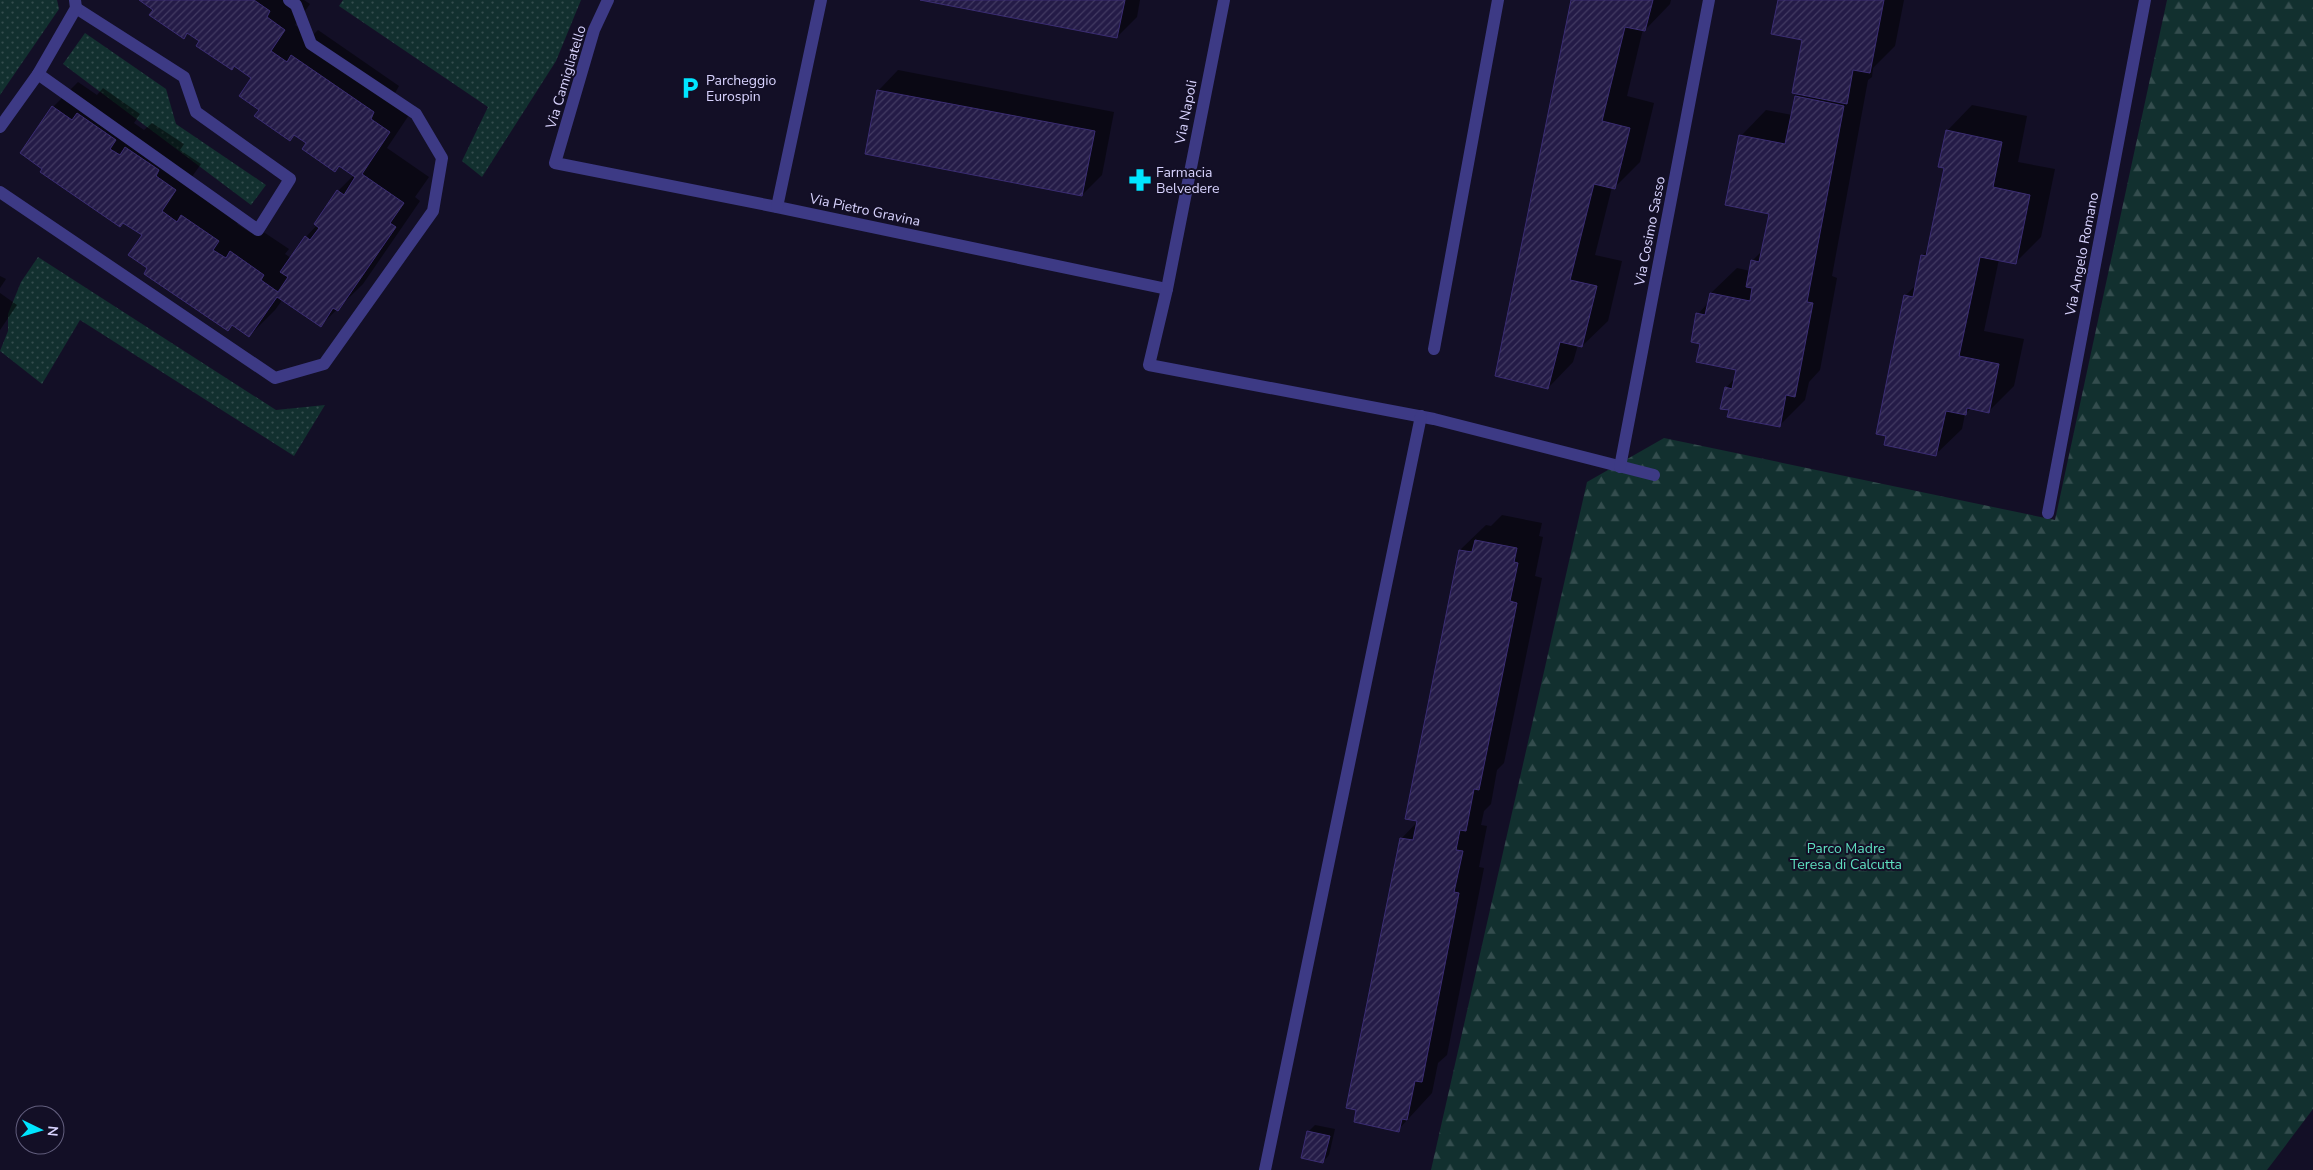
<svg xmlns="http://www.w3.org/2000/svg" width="2313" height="1170" font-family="'Nunito Sans',sans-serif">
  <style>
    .green { fill: url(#green-dots) }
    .forest { fill: url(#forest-firs) }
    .shadow { fill: #0007 }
    .building { fill: url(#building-hatch); stroke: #3b2d73 }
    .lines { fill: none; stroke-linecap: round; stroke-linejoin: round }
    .minor { stroke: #3d3a85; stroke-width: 12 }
    .labels { text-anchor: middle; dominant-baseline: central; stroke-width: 4; stroke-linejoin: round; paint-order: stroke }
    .street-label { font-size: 14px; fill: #d9d4ff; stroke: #130f26 }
    .poi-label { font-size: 14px; fill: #d9d4ff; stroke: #130f26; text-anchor: start }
    .park-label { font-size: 14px; fill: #5fe0c0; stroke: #130f26 }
  </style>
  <defs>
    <pattern id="green-dots" width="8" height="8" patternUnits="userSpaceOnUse" patternTransform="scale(1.25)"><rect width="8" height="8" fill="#12302f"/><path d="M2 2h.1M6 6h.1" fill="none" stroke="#344d4e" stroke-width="1.8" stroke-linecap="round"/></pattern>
    <pattern id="forest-firs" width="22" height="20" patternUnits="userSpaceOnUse" patternTransform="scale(1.25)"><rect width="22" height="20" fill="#12302f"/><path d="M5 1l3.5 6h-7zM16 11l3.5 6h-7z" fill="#344d4e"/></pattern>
    <pattern id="building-hatch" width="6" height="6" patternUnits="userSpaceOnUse" patternTransform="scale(1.25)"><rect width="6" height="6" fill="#241b47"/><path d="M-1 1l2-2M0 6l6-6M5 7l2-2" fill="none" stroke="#433b63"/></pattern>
  </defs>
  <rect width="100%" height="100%" fill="#130f26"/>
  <g class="green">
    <path d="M0 0H57L59 9 0 95Z"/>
    <path d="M343 0H581L556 61 482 177 462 161 488 107 339 6Z"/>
    <path d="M85 33 166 89 176 124 266 185 251 205 63 64Z"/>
    <path d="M38 257 276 410 325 405 294 456 80 320 42 384 0 351 8 331V314L21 282Z"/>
  </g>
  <path class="forest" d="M2167 0H2313V1109L2267 1170H1431L1587 482 1664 438 2055 520Z"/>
  <g class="shadow">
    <path d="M141 0H304L310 4 295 25 312 36 318 30 399 86 395 93 415 106 387 148 429 177 415 197 420 201 363 284 321 325 283 299 275 310 249 336 233 324 228 329 144 235 53 107 78 82 97 95 103 88 140 114 134 123 144 130 152 123 184 144 180 150 201 164 186 185 244 215 237 224 251 233 256 227 289 249 285 254 291 258 306 237 317 225 338 191 354 175 340 166 335 170 308 143 260 109 253 78 188 32 183 37 155 9Z"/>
    <path d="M927 0H1140L1137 17 1117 37Z"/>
    <path d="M1572 0H1671L1670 4 1645 30 1643 29 1627 96 1654 103 1640 162 1614 188 1612 187 1595 255 1622 261 1608 321 1582 346 1578 345 1573 362 1548 388Z"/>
    <path d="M1779 0H1904L1895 46 1873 68 1872 77 1868 80 1832 276 1837 278 1820 370 1809 382 1805 400 1780 425 1730 409 1726 388 1735 378 1737 369 1701 343 1698 314 1709 302 1711 293 1737 268 1750 271 1752 261 1762 251 1770 213 1741 136 1766 110 1792 115 1796 96 1799 93 1804 39Z"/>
    <path d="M898 70 1114 112 1102 175 1082 195 879 90Z"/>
    <path d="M1972 105 2027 116 2018 162 2055 169 2041 237 2015 263 1999 259 1984 331 2024 339 2014 386 1989 411 1971 408 1965 414 1962 429 1936 454 1905 296 1917 284 1922 256 1928 250 1946 167 1947 131Z"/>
    <path d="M0 276 6 279 0 288Z"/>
    <path d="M0 293 17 305 0 330Z"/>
    <path d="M1502 515 1542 523 1539 536 1543 537 1535 576 1542 578 1504 763 1497 770 1491 804 1484 811 1481 825 1487 826 1479 867 1484 868 1447 1055 1438 1063 1432 1093 1398 1130 1401 839 1419 820 1460 550 1486 525 1491 526Z"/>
    <path d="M1315 1125 1335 1129 1329 1155 1323 1162 1303 1157 1309 1131Z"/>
  </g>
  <g class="building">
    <path d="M139 0H254L270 11 267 17 285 30 271 51 287 62 291 55 374 112 371 119 390 132 362 174 404 203 390 223 396 227 338 311 333 308 321 327 277 297 249 337 232 325 228 331 144 274 147 268 128 255 142 235 123 223 120 227 40 172 42 169 20 153 52 106 72 120 77 113 116 140 110 149 120 155 125 147 159 170 156 176 176 190 162 211 177 222 181 215 219 241 213 250 226 258 230 251 264 275 261 280 278 292 288 277 280 272 305 236 310 240 319 228 314 224 337 190 344 195 355 177 339 166 335 172 302 149 306 143 294 135 290 141 254 116 259 110 239 96 251 78 234 66 232 70 196 46 199 41 187 33 184 39 149 15 153 10Z"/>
    <path d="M920 0H1125L1117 38Z"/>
    <path d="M1571 0H1653L1645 31 1625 27 1602 121 1630 128 1615 189 1594 184 1570 280 1597 286 1582 347 1560 342 1548 389 1495 376Z"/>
    <path d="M1778 0H1884L1870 73 1853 70 1847 104 1792 93 1802 40 1771 34Z"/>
    <path d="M877 90 1095 131 1082 196 865 154Z"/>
    <path d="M1795 96 1844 106 1807 302 1813 303 1795 397 1786 395 1780 427 1727 417 1729 410 1720 409 1725 387 1732 389 1736 370 1696 362 1700 344 1691 342 1696 313 1705 315 1710 293 1750 301 1752 288 1746 287 1751 260 1759 262 1769 214 1725 205 1739 135 1785 144Z"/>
    <path d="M1946 130 2002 142 1993 187 2030 195 2016 264 1980 257 1959 356 1999 364 1989 413 1967 408 1966 415 1946 411 1936 456 1884 445 1886 436 1876 434 1904 295 1913 297 1921 255 1926 256 1944 168 1938 167Z"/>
    <path d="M1475 540 1517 548 1514 562 1518 563 1510 601 1517 603 1479 790 1474 789 1466 831 1460 830 1456 850 1463 851 1454 892 1459 893 1422 1082 1415 1081 1407 1120 1402 1119 1399 1132 1354 1122 1356 1110 1346 1108 1400 838 1413 840 1417 821 1405 819 1459 550 1472 552Z"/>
    <path d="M1307 1131 1330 1136 1323 1163 1301 1158Z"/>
  </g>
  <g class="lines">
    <g class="minor">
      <path d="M608 0 594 30 555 163 777 207 1167 289"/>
      <path d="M1224 0 1167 289 1149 365 1434 419 1654 475"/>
      <path d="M38 74 258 230 290 179 196 112 184 77 76 8"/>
      <path d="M0 127 38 74 76 8 75 0"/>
      <path d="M0 192 275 378 324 364 433 211 442 158 416 114 311 44 296 5 289 0"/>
      <path d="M777 207 821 0"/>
      <path d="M1434 349 1498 0"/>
      <path d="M1620 467 1709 0"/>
      <path d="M2048 513 2145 0"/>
      <path d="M1265 1170 1421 416"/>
    </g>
  </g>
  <defs>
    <symbol id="parking-bare" viewBox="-9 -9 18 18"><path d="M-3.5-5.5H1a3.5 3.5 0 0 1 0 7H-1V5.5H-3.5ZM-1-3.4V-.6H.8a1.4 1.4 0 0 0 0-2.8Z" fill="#00e5ff" stroke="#130f26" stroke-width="2.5" paint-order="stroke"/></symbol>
    <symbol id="pharmacy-bare" viewBox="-9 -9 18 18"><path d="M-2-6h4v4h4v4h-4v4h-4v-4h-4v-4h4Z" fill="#00e5ff" stroke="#130f26" stroke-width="2.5" paint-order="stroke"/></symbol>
  </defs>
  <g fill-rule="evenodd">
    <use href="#parking-bare" x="674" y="72" width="32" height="32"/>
    <use href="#pharmacy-bare" x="1124" y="164" width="32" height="32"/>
  </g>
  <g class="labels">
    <g class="street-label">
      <text transform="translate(566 77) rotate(-73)">Via Camigliatello</text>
      <text transform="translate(1186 112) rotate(-79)">Via Napoli</text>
      <text transform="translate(865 210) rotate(12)">Via Pietro Gravina</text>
      <text transform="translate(1650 231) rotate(-79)">Via Cosimo Sasso</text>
      <text transform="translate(2082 254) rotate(-79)">Via Angelo Romano</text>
    </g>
    <g class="poi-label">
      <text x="706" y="80">Parcheggio<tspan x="706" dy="16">Eurospin</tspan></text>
      <text x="1156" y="172">Farmacia<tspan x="1156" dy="16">Belvedere</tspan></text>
    </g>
    <g class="park-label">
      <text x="1846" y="848">Parco Madre<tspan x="1846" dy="16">Teresa di Calcutta</tspan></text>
    </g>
  </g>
  <g transform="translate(40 1130) rotate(95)"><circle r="24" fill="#130f26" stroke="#625e7d"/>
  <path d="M0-4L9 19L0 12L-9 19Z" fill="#00e5ff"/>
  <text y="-8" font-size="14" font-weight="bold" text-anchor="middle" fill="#d9d4ff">N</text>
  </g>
</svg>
